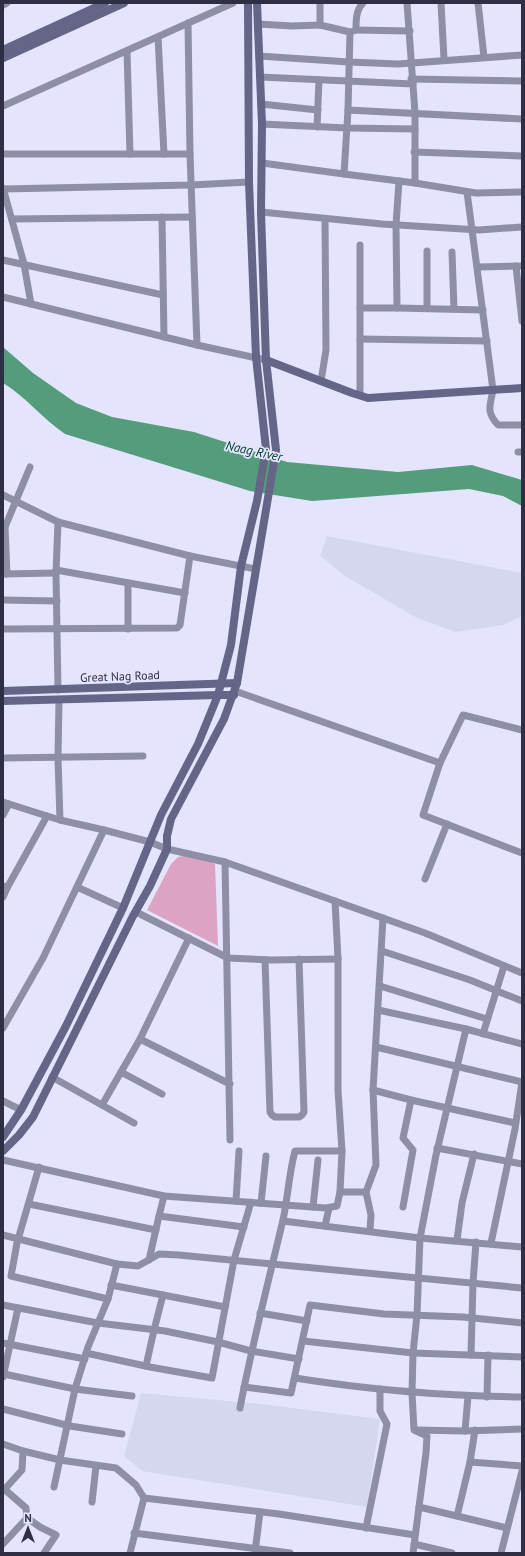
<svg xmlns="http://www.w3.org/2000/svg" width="525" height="1556" font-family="'PT Sans',sans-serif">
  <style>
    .built { fill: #d5d7f0 }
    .green { fill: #dda3c4 }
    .water { fill: #559c7d }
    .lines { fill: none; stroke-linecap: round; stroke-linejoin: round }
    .street { stroke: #8e8fa7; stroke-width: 7 }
    .secondary { stroke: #646587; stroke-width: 8 }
    .labels { text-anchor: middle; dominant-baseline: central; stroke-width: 3.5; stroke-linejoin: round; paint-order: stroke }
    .street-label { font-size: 12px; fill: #2e2e45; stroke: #e4e5fd }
    .water-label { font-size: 13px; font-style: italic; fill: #03422d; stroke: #e4e5fd }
  </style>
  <rect width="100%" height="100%" fill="#e4e5fd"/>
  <g class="built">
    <path d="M327 536 522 573V616L504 625 456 632 417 618 345 576 320 556Z"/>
    <path d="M141 1393 261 1404 380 1419 367 1507 142 1471 124 1456Z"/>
  </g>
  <path class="green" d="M192 854 215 864 218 946 147 910 171 864 178 857Z"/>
  <path class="water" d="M3 347 33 373 76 403 112 417 194 432 287 462 398 472 472 465 522 480V506L503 496 469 489 312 501 250 491 65 434C43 419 26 397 3 383Z"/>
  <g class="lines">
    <g class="street">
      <path d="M441 3 444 59"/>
      <path d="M478 3 484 57"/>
      <path d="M3 5 7 3"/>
      <path d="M188 23 190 154 197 345"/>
      <path d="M258 24 292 26 320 25"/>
      <path d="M356 30 410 31"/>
      <path d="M353 31 356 30C356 20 356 10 363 3"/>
      <path d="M158 37 164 154"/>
      <path d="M127 51 130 154"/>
      <path d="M259 56 349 62 398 64 522 55"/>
      <path d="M260 77 413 84"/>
      <path d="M411 79 522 81"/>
      <path d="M261 104 318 110"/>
      <path d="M3 106 233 3"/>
      <path d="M348 110 522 119"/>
      <path d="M262 124 347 128 415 129"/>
      <path d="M317 127 319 80"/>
      <path d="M414 152 522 156"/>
      <path d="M3 154H190"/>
      <path d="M262 163 344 174 348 110 350 32 320 25V3"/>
      <path d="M344 174 415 183V113L407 3"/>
      <path d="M415 183 476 193 522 192"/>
      <path d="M3 188 24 264 31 304"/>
      <path d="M3 189 191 185 249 182"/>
      <path d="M467 192 493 390C490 406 486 412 498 425H522"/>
      <path d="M261 212 382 224 479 230 522 227"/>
      <path d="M162 217 164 337"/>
      <path d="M12 219 192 217"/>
      <path d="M427 251V308"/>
      <path d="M452 252 454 309"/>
      <path d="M3 260 163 295"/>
      <path d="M516 266 522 321"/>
      <path d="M478 267 522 266"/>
      <path d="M3 297 197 345 266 360"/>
      <path d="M360 308H397L396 225 399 181"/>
      <path d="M397 308 483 310"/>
      <path d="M360 339 487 341"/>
      <path d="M321 381 326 350 325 219"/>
      <path d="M360 395V245"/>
      <path d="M518 452H522"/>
      <path d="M3 495 58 522 190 556 256 569"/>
      <path d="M58 522 56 573 58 690"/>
      <path d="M3 527H5L30 467"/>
      <path d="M5 527 7 574"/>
      <path d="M56 570 185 593"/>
      <path d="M3 574 56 573"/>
      <path d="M128 583V629"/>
      <path d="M3 600 57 601"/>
      <path d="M3 629 177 628 180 625 190 556"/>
      <path d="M235 691 440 763"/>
      <path d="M59 700 58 758 60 820"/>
      <path d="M522 730 463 715 440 763 423 815 522 853"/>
      <path d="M3 758 143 756"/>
      <path d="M3 802 47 816 7 888 3 886"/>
      <path d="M3 815 9 804"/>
      <path d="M104 830 150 842 167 849 225 862 425 933 522 973"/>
      <path d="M225 862 230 1140"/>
      <path d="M425 879 447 824"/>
      <path d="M77 887 123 908"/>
      <path d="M3 897 7 888"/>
      <path d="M136 912 228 958 271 960 338 959"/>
      <path d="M382 951 470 980 522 1001"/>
      <path d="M265 960 270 1112 272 1115 275 1117H299L302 1115 304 1112 299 959"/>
      <path d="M380 986 487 1019"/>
      <path d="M378 1010 466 1029 522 1044"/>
      <path d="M3 1028 43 958 104 830 60 820 47 816"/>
      <path d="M483 1034 504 966"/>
      <path d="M140 1039 230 1084"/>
      <path d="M376 1047 522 1082"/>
      <path d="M121 1072 162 1094"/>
      <path d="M52 1077 134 1123"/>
      <path d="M373 1090 411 1100 515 1123"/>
      <path d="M3 1101 21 1110"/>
      <path d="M102 1105 140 1039 189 938"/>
      <path d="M437 1148 522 1164"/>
      <path d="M3 1160 164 1196 326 1208 337 1206 340 1192 342 1151 338 1090V959L335 901"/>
      <path d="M39 1167 17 1243 11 1276 108 1299"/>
      <path d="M340 1192H366"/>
      <path d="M236 1201 239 1151"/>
      <path d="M261 1203 266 1156"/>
      <path d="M29 1204 156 1230"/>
      <path d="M313 1207 318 1160"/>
      <path d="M403 1207 413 1150 403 1138 411 1100"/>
      <path d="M159 1216 164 1196"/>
      <path d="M283 1221 420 1238 522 1247"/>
      <path d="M325 1226 329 1208"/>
      <path d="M370 1230 371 1215 366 1192 376 1165 373 1090 383 918"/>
      <path d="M3 1235 117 1264 138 1266 159 1254 179 1255 522 1288"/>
      <path d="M457 1240 462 1203 474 1154"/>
      <path d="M491 1243 515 1129 522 1082"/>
      <path d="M149 1260 159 1216 244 1227"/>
      <path d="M111 1285 225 1307"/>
      <path d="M3 1305 98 1323 165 1331 218 1342 251 1351 299 1359"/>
      <path d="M260 1313 307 1321"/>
      <path d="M303 1341 413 1353 522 1357"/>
      <path d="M3 1343 85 1359"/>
      <path d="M86 1353 150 1367 212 1378 234 1260 251 1202"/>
      <path d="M471 1355 473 1283 476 1242"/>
      <path d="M146 1366 154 1330 163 1295"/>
      <path d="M4 1374 75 1389 132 1396"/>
      <path d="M3 1377 18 1308"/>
      <path d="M295 1378C370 1390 446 1396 522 1397"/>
      <path d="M244 1387 291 1393 310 1305 384 1314 463 1317 522 1323"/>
      <path d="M487 1397 488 1355"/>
      <path d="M240 1408C252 1345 268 1283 283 1220 288 1197 289 1173 295 1151H342"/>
      <path d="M3 1409 70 1426 122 1434"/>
      <path d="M416 1430 465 1431 522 1429"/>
      <path d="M465 1431 468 1396"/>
      <path d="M3 1444 23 1451 60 1460 116 1468 136 1485 144 1498 130 1553"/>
      <path d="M470 1462 475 1430"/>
      <path d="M54 1487 75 1389 88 1347 108 1299 117 1264"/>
      <path d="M3 1488 26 1508 27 1518 40 1527 56 1535 44 1553"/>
      <path d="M3 1491 22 1470 23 1451"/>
      <path d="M144 1498 279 1514 415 1535"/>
      <path d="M92 1502 96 1466"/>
      <path d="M419 1507 507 1528"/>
      <path d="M457 1516 470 1462 522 1466"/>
      <path d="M366 1528 387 1424 380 1411V1389"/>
      <path d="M134 1533 290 1553"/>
      <path d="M3 1544 27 1518"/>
      <path d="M414 1544 452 1553"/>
      <path d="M255 1552 260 1512"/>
      <path d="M413 1553 426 1453 427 1436 414 1430 412 1393 413 1353 417 1315 420 1238 436 1155 466 1029"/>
      <path d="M501 1553 522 1471"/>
    </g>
    <g class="secondary">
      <path d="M3 50 105 3"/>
      <path d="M3 58 124 3"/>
      <path d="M266 360 352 393 368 398 522 388"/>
      <path d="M3 691 237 683"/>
      <path d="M3 701 218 695H234"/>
      <path d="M3 1137 21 1110 66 1026 123 908 161 815 198 744 218 695 231 645 241 566 257 501 266 449 256 357 249 182 248 3"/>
      <path d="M3 1151 19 1135 33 1117 133 916 150 886 167 849V836L171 819 224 719 237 683 276 450 266 360 261 212 262 124 257 3"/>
    </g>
  </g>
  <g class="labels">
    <g class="street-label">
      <text transform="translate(120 676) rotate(-2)">Great Nag Road</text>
    </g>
    <g class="water-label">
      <text transform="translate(254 451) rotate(12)">Naag River</text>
    </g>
  </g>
  <rect width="525" height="1556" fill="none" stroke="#2e2e45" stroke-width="8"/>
  <g transform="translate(28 1528)" stroke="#e4e5fd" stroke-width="3" paint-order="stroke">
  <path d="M0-3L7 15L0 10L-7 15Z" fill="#2e2e45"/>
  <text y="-6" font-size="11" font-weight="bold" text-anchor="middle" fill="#2e2e45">N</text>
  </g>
</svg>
